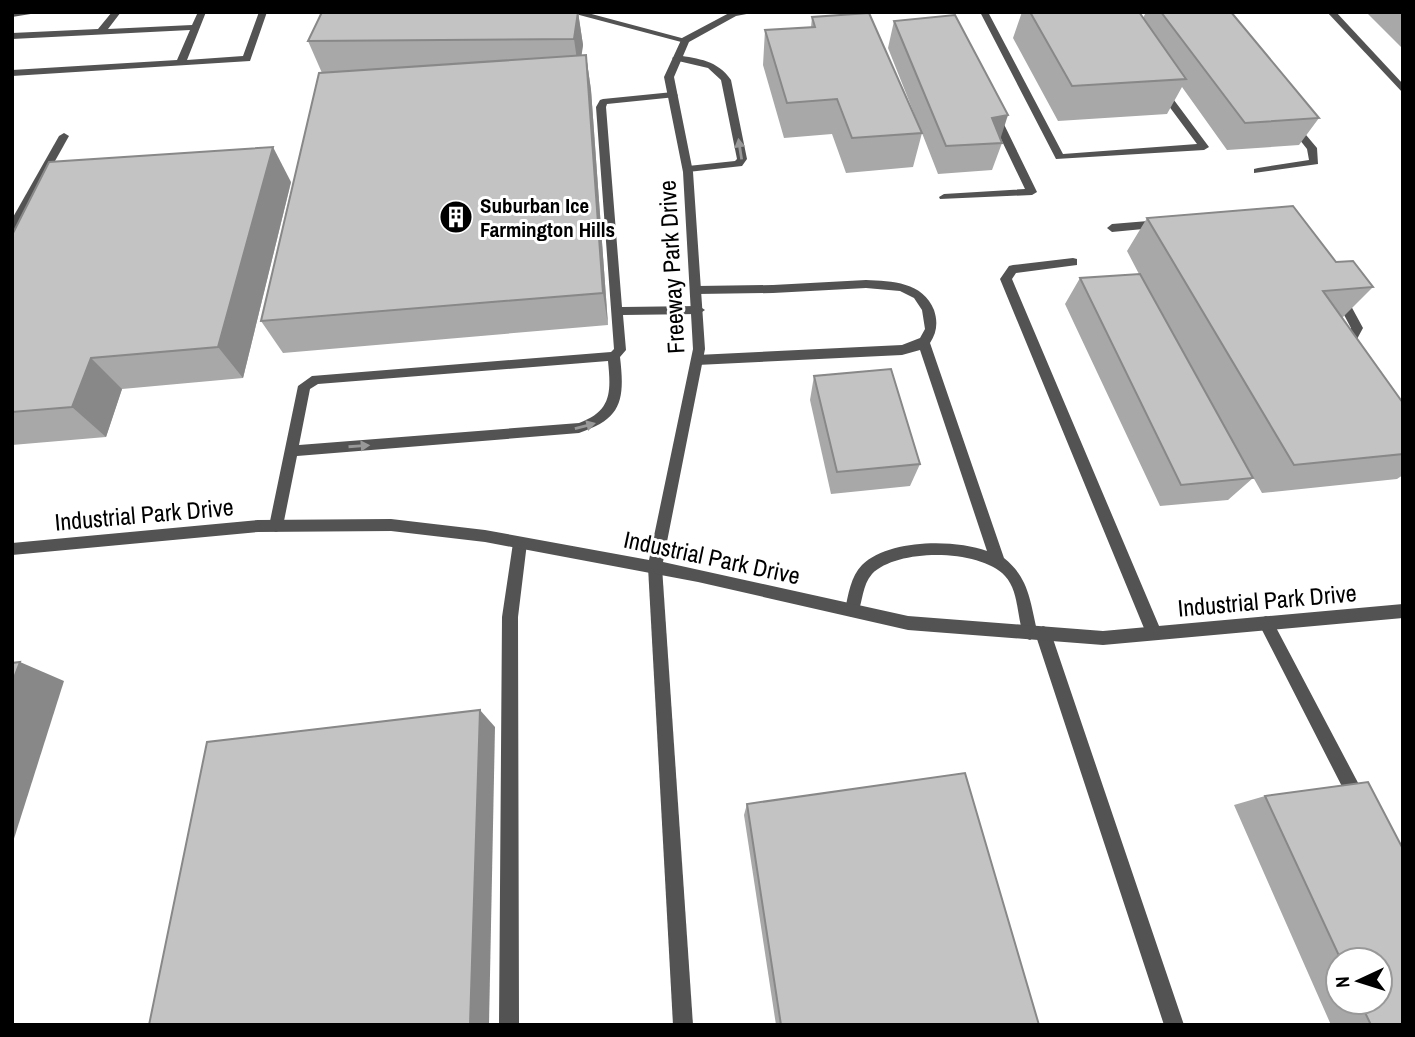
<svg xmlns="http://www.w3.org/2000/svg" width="1415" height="1037" font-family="'Archivo Narrow',sans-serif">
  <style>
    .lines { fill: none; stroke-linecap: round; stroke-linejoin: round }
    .lane { fill: #535353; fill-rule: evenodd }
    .street { fill: #535353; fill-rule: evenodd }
    .wall { fill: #a8a8a8; fill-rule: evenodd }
    .shaded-wall { fill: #888 }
    .building { fill: #c3c3c3; stroke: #888; stroke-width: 2 }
    .oneway { fill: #989898 }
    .labels { text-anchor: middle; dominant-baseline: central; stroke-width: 6; stroke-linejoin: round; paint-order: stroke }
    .far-poi-label { font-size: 21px; font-weight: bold; fill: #000; stroke: #fff; text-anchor: start }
    .street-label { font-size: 24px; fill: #000; stroke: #fff }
  </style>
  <rect width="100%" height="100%" fill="#fff"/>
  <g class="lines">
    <g class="lane">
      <path d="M12 12H43L12 17Z"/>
      <path d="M112 12H121L108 29 192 25 198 12H206L187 60 243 56 259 12H267L250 61 12 76V70L177 60 190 30 12 39V33L98 29Z"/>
      <path d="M568 12H584L689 40 685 43Z"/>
      <path d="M980 12H988L1063 154 1197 144 1157 90 1162 87 1165 88 1209 147 1204 150 1056 159Z"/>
      <path d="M1327 12H1336L1403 84V93Z"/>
      <path d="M677 55C699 59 717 60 731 80L747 159 742 166 688 172 683 169 688 166 735 161 737 159 721 80 708 68 674 60 672 58Z"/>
      <path d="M673 92 678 95 676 97 607 104 606 107 622 307 699 306 705 310 699 314 623 315 626 350 620 357C625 400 622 419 579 433L297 456 283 526 281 530 276 532 271 530 269 526 298 386 312 376 611 352 614 349 596 107 600 100 603 99ZM608 361C611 392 612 411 579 423L299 445 310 389 318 384Z"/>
      <path d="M991 112 999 114 1037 192 1032 195 940 199 939 197 944 194 1025 189 989 114Z"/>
      <path d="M1293 122 1296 123 1317 148 1318 164 1254 173V169L1258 168 1309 160 1307 149 1288 125Z"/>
      <path d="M64 133 69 136 17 229 12 233V219L59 136Z"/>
      <path d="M1160 220 1165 224 1164 227 1112 232 1107 228 1112 224Z"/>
      <path d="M1073 258 1077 259V265L1016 273 1012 279 1162 633 1159 638 1154 640 1149 638 1146 633 1000 279 1009 266 1013 265Z"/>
      <path d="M866 280C892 281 923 282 934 310 938 322 937 332 930 343L1004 558C1029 578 1030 601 1037 630L1043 626 1048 628 1051 633 1184 1025H1164L1036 636 1030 640 1025 638C1016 619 1020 592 1005 576 980 549 898 548 872 574 862 585 863 602 857 615L852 617 847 615 845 610C848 595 851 576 862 565 889 539 954 539 987 551L920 350 902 355 697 365 691 360 697 355 902 345 920 338 925 329 922 310 914 298 900 291 866 288 773 293 697 294 691 290 697 286 773 285Z"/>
      <path d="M1340 292 1344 293 1363 328 1357 339 1363 348 1361 351H1353L1345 339 1351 328 1334 296Z"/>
      <path d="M520 537 525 539 527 543 518 617 519 1025H499L502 617 513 543 515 539Z"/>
      <path d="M655 560 660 562 662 567 693 1025H673L648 567 650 562Z"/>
      <path d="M1266 616 1271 618 1365 796 1367 802 1365 808 1359 810 1353 808 1261 628 1258 623 1261 618Z"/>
    </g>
    <path class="street" d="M731 12H757L736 16 689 42 674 77 693 172 705 349 663 562 908 616 1103 631 1403 604V618L1103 645 908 630 698 582 485 542 391 531 258 532 12 555V543L258 520 391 519 485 530 649 560 693 349 683 172 664 77 682 38Z"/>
  </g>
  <g class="wall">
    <path d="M322 12H578L583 45 581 56 586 55 591 90 608 325 283 353 261 321 322 73 308 41Z"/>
    <path d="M1022 12H1139L1143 18 1146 12H1231L1319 118 1299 145 1227 150 1182 87 1167 114 1058 121 1013 38Z"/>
    <path d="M1366 12H1403V49Z"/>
    <path d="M812 17 921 131 888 48 894 21 1000 139 1002 143 992 170 938 174 922 133 913 167 846 173 832 134 784 138 763 65 765 30 811 27Z"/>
    <path d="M291 182 243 378 122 389 106 437 12 445V235Z"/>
    <path d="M1147 218 1336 262 1373 287 1342 318 1403 403V475L1397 479 1262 493 1218 415 1253 478 1228 500 1160 506 1065 304 1080 278 1139 274 1127 251Z"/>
    <path d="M814 376 920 464 910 486 831 494 810 400Z"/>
    <path d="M1368 782 1403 849V1025H1331L1234 805 1265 796ZM1338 960H1380V1002H1338Z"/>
    <path d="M747 804 1039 1025H776L744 815Z"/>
  </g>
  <g class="shaded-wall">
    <path d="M578 12 583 45 579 74 574 39Z"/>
    <path d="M586 55 591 90 608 325 603 293Z"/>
    <path d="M1008 115 999 143 992 118Z"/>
    <path d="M273 147 291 182 243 378 218 347Z"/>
    <path d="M91 358 122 389 106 437 72 407Z"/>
    <path d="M20 662 64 681 12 845V683Z"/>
    <path d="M480 710 495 727 489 1025H470Z"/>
  </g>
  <g class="building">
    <path d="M322 12H578L574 39 308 41Z"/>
    <path d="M1030 12H1139L1186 79 1072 86Z"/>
    <path d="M1161 12H1231L1319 118 1245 123Z"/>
    <path d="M869 13 922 133 852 138 837 99 787 103 765 30 815 27 812 17Z"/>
    <path d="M955 15 1008 115 992 118 1002 143 946 146 894 21Z"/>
    <path d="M586 55 603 293 261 321 319 73Z"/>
    <path d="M273 147 218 347 91 358 72 407 12 412V235L49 162Z"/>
    <path d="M1293 206 1336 262 1353 261 1373 287 1323 291 1403 403V454L1294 465 1147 218Z"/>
    <path d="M1140 274 1253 478 1181 485 1080 278Z"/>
    <path d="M891 369 920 464 837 472 814 376Z"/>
    <path d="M20 662 12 683V663Z"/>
    <path d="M480 710 470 1025H149L207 742Z"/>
    <path d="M965 773 1039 1025H781L747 804Z"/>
    <path d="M1368 782 1403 849V1025H1371L1360 1002H1380V960H1341L1265 796Z"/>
  </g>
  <defs><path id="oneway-solid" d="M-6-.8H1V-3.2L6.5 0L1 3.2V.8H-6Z" transform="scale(1.75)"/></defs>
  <g class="oneway">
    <use href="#oneway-solid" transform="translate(740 149) rotate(-99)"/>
    <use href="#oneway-solid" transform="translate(585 426) rotate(-15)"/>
    <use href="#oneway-solid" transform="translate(359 446) rotate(-4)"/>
  </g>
  <defs>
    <symbol id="building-disc" viewBox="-11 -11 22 22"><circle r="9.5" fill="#000" stroke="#fff"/><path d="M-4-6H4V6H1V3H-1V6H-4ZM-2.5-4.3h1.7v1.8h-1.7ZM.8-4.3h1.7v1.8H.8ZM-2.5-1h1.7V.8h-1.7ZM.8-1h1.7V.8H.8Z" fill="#fff"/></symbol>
  </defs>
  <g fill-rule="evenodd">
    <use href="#building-disc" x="437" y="198" width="38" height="38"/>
  </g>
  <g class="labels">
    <g class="far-poi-label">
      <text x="480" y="205">Suburban Ice<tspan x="480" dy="24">Farmington Hills</tspan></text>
    </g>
    <g class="street-label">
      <text transform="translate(671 267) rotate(-93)">Freeway Park Drive</text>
      <text transform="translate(144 514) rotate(-5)">Industrial Park Drive</text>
      <text transform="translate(712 557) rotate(12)">Industrial Park Drive</text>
      <text transform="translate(1267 600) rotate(-5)">Industrial Park Drive</text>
    </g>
  </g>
  <rect width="1415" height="1037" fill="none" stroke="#000000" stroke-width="28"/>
  <g transform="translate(1359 981) rotate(266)"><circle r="33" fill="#ffffff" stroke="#999999" stroke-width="2"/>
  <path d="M0-5L12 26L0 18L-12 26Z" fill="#000000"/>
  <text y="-10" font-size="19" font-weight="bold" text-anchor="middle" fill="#000000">N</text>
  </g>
</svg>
